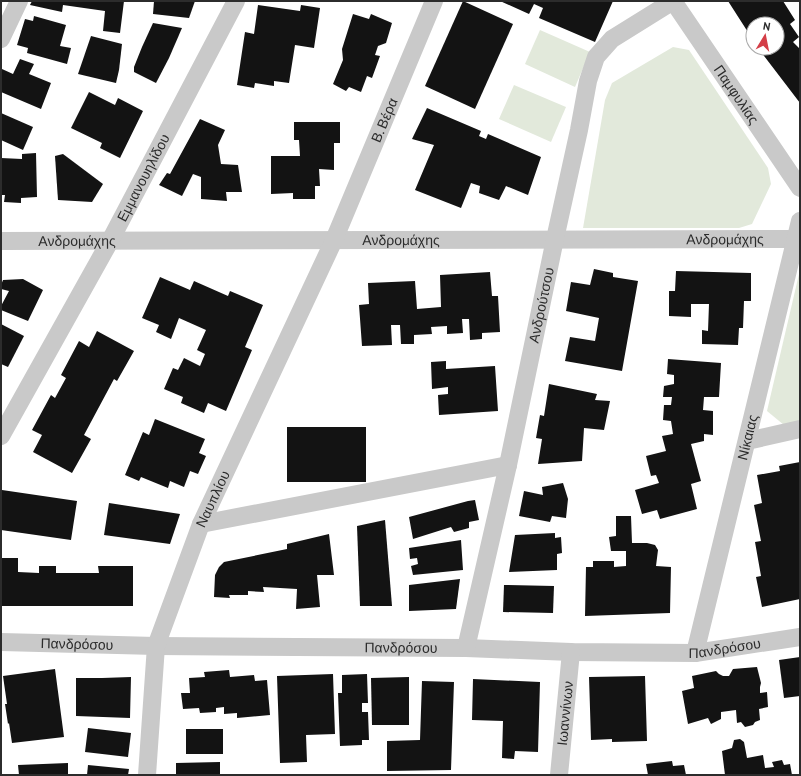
<svg xmlns="http://www.w3.org/2000/svg" width="801" height="776" font-family="'PT Sans',sans-serif">
  <style>
    .green { fill: #e2e9db }
    .building { fill: #131313 }
    .lines { fill: none; stroke-linecap: round; stroke-linejoin: round }
    .minor { stroke: #c9c9c9; stroke-width: 18 }
    .labels { text-anchor: middle; dominant-baseline: central; stroke-width: 4; stroke-linejoin: round; paint-order: stroke }
    .street-label { font-size: 14px; fill: #2c2c2c; stroke: #fff }
  </style>
  <rect width="100%" height="100%" fill="#fff"/>
  <g class="green">
    <path d="M540 30 590 52 575 87 525 64Z"/>
    <path d="M673 47 689 50 768 168 771 184 752 224 739 228H583L605 100 612 83Z"/>
    <path d="M514 85 566 107 551 142 499 119Z"/>
    <path d="M799 274H800V421L784 425 767 411Z"/>
  </g>
  <g class="building">
    <path d="M32 1H124L120 33 103 31 105 11 63 5 62 12 30 5Z"/>
    <path d="M154 1H195L189 18 153 14Z"/>
    <path d="M463 1 513 24 475 109 425 86Z"/>
    <path d="M500 1H613L595 42 539 18 543 8 534 4 529 14Z"/>
    <path d="M728 1H783L795 20 790 24 799 37 793 42 800 49V103L758 48H777V24H753V40Z"/>
    <path d="M258 5 300 11 301 5 320 8 314 48 295 45 289 83 274 81V86L255 83 254 88 237 85 245 32 254 34Z"/>
    <path d="M353 14 369 19 371 14 392 23 386 43 378 46 375 55 380 56 372 78 367 76 361 92 349 87 346 91 333 84 343 60 342 49Z"/>
    <path d="M34 16 66 25 60 46 71 48 67 64 27 53 28 48 17 45 25 19 33 21Z"/>
    <path d="M153 23 182 28 169 58 156 83 134 72V67L142 47Z"/>
    <path d="M91 36 122 44 119 70 116 83 78 74Z"/>
    <path d="M20 59 34 64 29 74 51 83 41 109 1 92V72L2 69 13 74Z"/>
    <path d="M89 92 115 105 118 98 143 111 120 158 100 148 102 143 71 128Z"/>
    <path d="M427 108 481 131 479 136 486 139 488 134 541 157 528 195 506 186 499 200 479 193 480 186 471 183 461 208 415 190 434 145 412 139Z"/>
    <path d="M1 113 33 127 23 150 1 140Z"/>
    <path d="M200 119 225 130 218 145 221 164 238 165 242 192H226L227 201 201 199V177L193 174 182 196 159 185 167 173 170 174Z"/>
    <path d="M294 122H340V143H334V170L319 169 320 186H315V199H293V193L271 194V156H300L299 140H294Z"/>
    <path d="M36 153 37 197 21 198V203L4 202 5 195H1V158L22 159V154Z"/>
    <path d="M63 154 103 184 92 202 58 200 55 156Z"/>
    <path d="M594 269 613 273V277L638 281 622 371 565 361 570 337 595 341 599 318 566 311 571 282 590 285Z"/>
    <path d="M676 271 751 273V301H744L743 328H739L738 345 702 344V330L708 331 709 304H691V317L669 316V291H675Z"/>
    <path d="M490 272 492 296H498L500 332 482 333V339L470 340 469 319H462L463 333 447 334V326L431 327 432 334 414 335V344H401L400 325H391L392 345 362 346 359 305 369 304 368 283 415 281 417 309 441 307 440 275Z"/>
    <path d="M160 277 190 290 194 281 228 296 230 291 263 305 245 347 252 350 226 411 208 403 204 413 181 403 183 397 164 389 173 368 178 370 184 358 200 366 205 354 197 350 206 330 179 318 171 339 156 332 159 325 142 318Z"/>
    <path d="M23 279 43 290 28 321 1 310V306L9 291 1 289V285L3 280Z"/>
    <path d="M1 324 24 336 8 367 1 364Z"/>
    <path d="M97 331 134 351 117 381 114 379 84 435 91 439 72 473 33 452 42 435 32 430 51 395 55 398 66 378 61 375 79 341 89 347Z"/>
    <path d="M668 359 721 363 719 397H704L703 410 713 411V435L704 434V441L691 444 701 481 691 484 697 509 660 519 657 510 642 514 635 490 659 483 656 475 651 476 646 456 666 451 662 436 673 434 671 421 663 420 664 405H671L672 397H663L664 386 674 384V375L667 374Z"/>
    <path d="M446 361V369L495 366 498 411 439 415 438 395 448 394V387L432 389 431 362Z"/>
    <path d="M549 384 597 394 595 400 610 401 604 430 584 428 582 461 538 464 542 439 536 438 540 415 544 416Z"/>
    <path d="M155 419 205 439 199 453 206 456 198 474 190 471 184 487 170 481 168 488 141 477 139 481 125 475 143 432 149 435Z"/>
    <rect x="287" y="427" width="79" height="55"/>
    <path d="M800 462V599L762 607 756 577 761 576 755 542 761 541 754 505 762 503 757 475 780 471 779 466Z"/>
    <path d="M563 483 568 499 566 518 552 516 550 522 519 516 524 491 543 495 542 487Z"/>
    <path d="M2 490 77 501 71 540 1 530Z"/>
    <path d="M475 500 479 520 469 522V528L454 532 451 527 413 539 409 517 468 501Z"/>
    <path d="M109 503 180 514 170 544 104 535Z"/>
    <path d="M616 516H631L632 543H647L655 545 658 550 656 566 671 567 670 613 585 616 586 567H593V561H614V567L626 566V551H611L609 537 616 536Z"/>
    <path d="M385 520 392 606H360L357 526Z"/>
    <path d="M555 533V538L561 537 562 553 557 554V570L509 572 515 535Z"/>
    <path d="M329 534 334 575H317L320 607 296 609 297 589 263 587 264 592 248 591V595H229L230 598 214 597 215 575 219 567 224 562 287 549V544Z"/>
    <path d="M461 540 463 570 413 575 411 566 418 564 417 558 410 559 409 548Z"/>
    <path d="M1 558H18V572L39 573V566H56V573H99L98 566H133V606H1Z"/>
    <path d="M460 579 456 609 409 611V585Z"/>
    <path d="M504 585 554 586 553 613 503 612Z"/>
    <path d="M800 657V696L784 698 779 660Z"/>
    <path d="M757 667 761 683 760 687V693L767 692 768 707 759 709 760 720 755 722 753 725 745 727 741 722 737 723 736 710 721 712V719L711 724 708 718 688 724 682 691 694 688 692 676 716 671 719 674 723 676H729L733 669Z"/>
    <path d="M55 669 64 737 12 743 9 723 8 724 5 704H7L3 676Z"/>
    <path d="M229 670 230 677 254 675 255 681 267 680 270 715 237 718V713L224 714V707L216 708V712L200 713 199 708 183 709 181 693H190L189 678 205 677 204 672Z"/>
    <path d="M333 674 335 734 306 735 307 762 280 763 277 676Z"/>
    <path d="M367 674 368 703H362V712H368L369 740H362V745L340 746 338 693H342V675Z"/>
    <path d="M645 676 647 741 612 742V739L591 740 589 677Z"/>
    <path d="M131 677 130 718 76 716V678H102Z"/>
    <path d="M409 677V725H372L371 678Z"/>
    <path d="M473 679 540 682 538 752 515 751 514 759 502 758 503 721 472 720Z"/>
    <path d="M422 681 454 682 451 770 387 771V741L420 740Z"/>
    <path d="M88 728 131 733 128 757 85 752Z"/>
    <rect x="186" y="729" width="37" height="25"/>
    <path d="M740 739 744 742 747 758 763 755 765 768 774 767 772 762 782 760 784 765 790 764 792 775H725L722 751 732 748 734 740Z"/>
    <path d="M672 761 673 766 684 765 686 775H648L646 764Z"/>
    <path d="M220 762V775H176V763Z"/>
    <path d="M68 763V775H19L18 765Z"/>
    <path d="M88 765 129 769 128 775H87Z"/>
  </g>
  <g class="lines">
    <g class="minor">
      <path id="s1" d="M673 1 800 188"/>
      <path d="M1 39 19 1"/>
      <path id="s2" d="M1 241 800 239"/>
      <path id="s3" d="M1 436 110 241 236 1"/>
      <path d="M747 441 800 429"/>
      <path d="M201 524 508 465"/>
      <path id="s4" d="M1 642 156 646 466 648 571 652 695 653 800 637"/>
      <path id="s5" d="M466 648 508 465 555 239 579 130 588 81 596 57 612 39 673 1"/>
      <path id="s6" d="M695 653 800 221"/>
      <path id="s7" d="M147 775 156 646 201 524 334 240 434 1"/>
      <path id="s8" d="M559 775 571 652"/>
    </g>
  </g>
  <g class="labels">
    <g class="street-label">
      <text stroke="none"><textPath href="#s1" startOffset="113">Παμφυλίας</textPath></text>
      <text stroke="none"><textPath href="#s7" startOffset="703">Β. Βέρα</textPath></text>
      <text stroke="none"><textPath href="#s3" startOffset="295">Εμμανουηλίδου</textPath></text>
      <text stroke="none"><textPath href="#s2" startOffset="724">Ανδρομάχης</textPath></text>
      <text stroke="none"><textPath href="#s2" startOffset="400">Ανδρομάχης</textPath></text>
      <text stroke="none"><textPath href="#s2" startOffset="76">Ανδρομάχης</textPath></text>
      <text stroke="none"><textPath href="#s5" startOffset="351">Ανδρούτσου</textPath></text>
      <text stroke="none"><textPath href="#s6" startOffset="222">Νίκαιας</textPath></text>
      <text stroke="none"><textPath href="#s7" startOffset="287">Ναυπλίου</textPath></text>
      <text stroke="none"><textPath href="#s4" startOffset="76">Πανδρόσου</textPath></text>
      <text stroke="none"><textPath href="#s4" startOffset="400">Πανδρόσου</textPath></text>
      <text stroke="none"><textPath href="#s4" startOffset="724">Πανδρόσου</textPath></text>
      <text stroke="none"><textPath href="#s8" startOffset="62">Ιωαννίνων</textPath></text>
    </g>
  </g>
  <rect width="801" height="776" fill="none" stroke="#2c2c2c" stroke-width="4"/>
  <g transform="translate(765 36) rotate(10)"><circle r="19" fill="#ffffff" stroke="#ababab"/>
  <path d="M0-3L7 15L0 10L-7 15Z" fill="#d43e47"/>
  <text y="-6" font-size="11" font-weight="bold" text-anchor="middle" fill="#2c2c2c">N</text>
  </g>
</svg>
